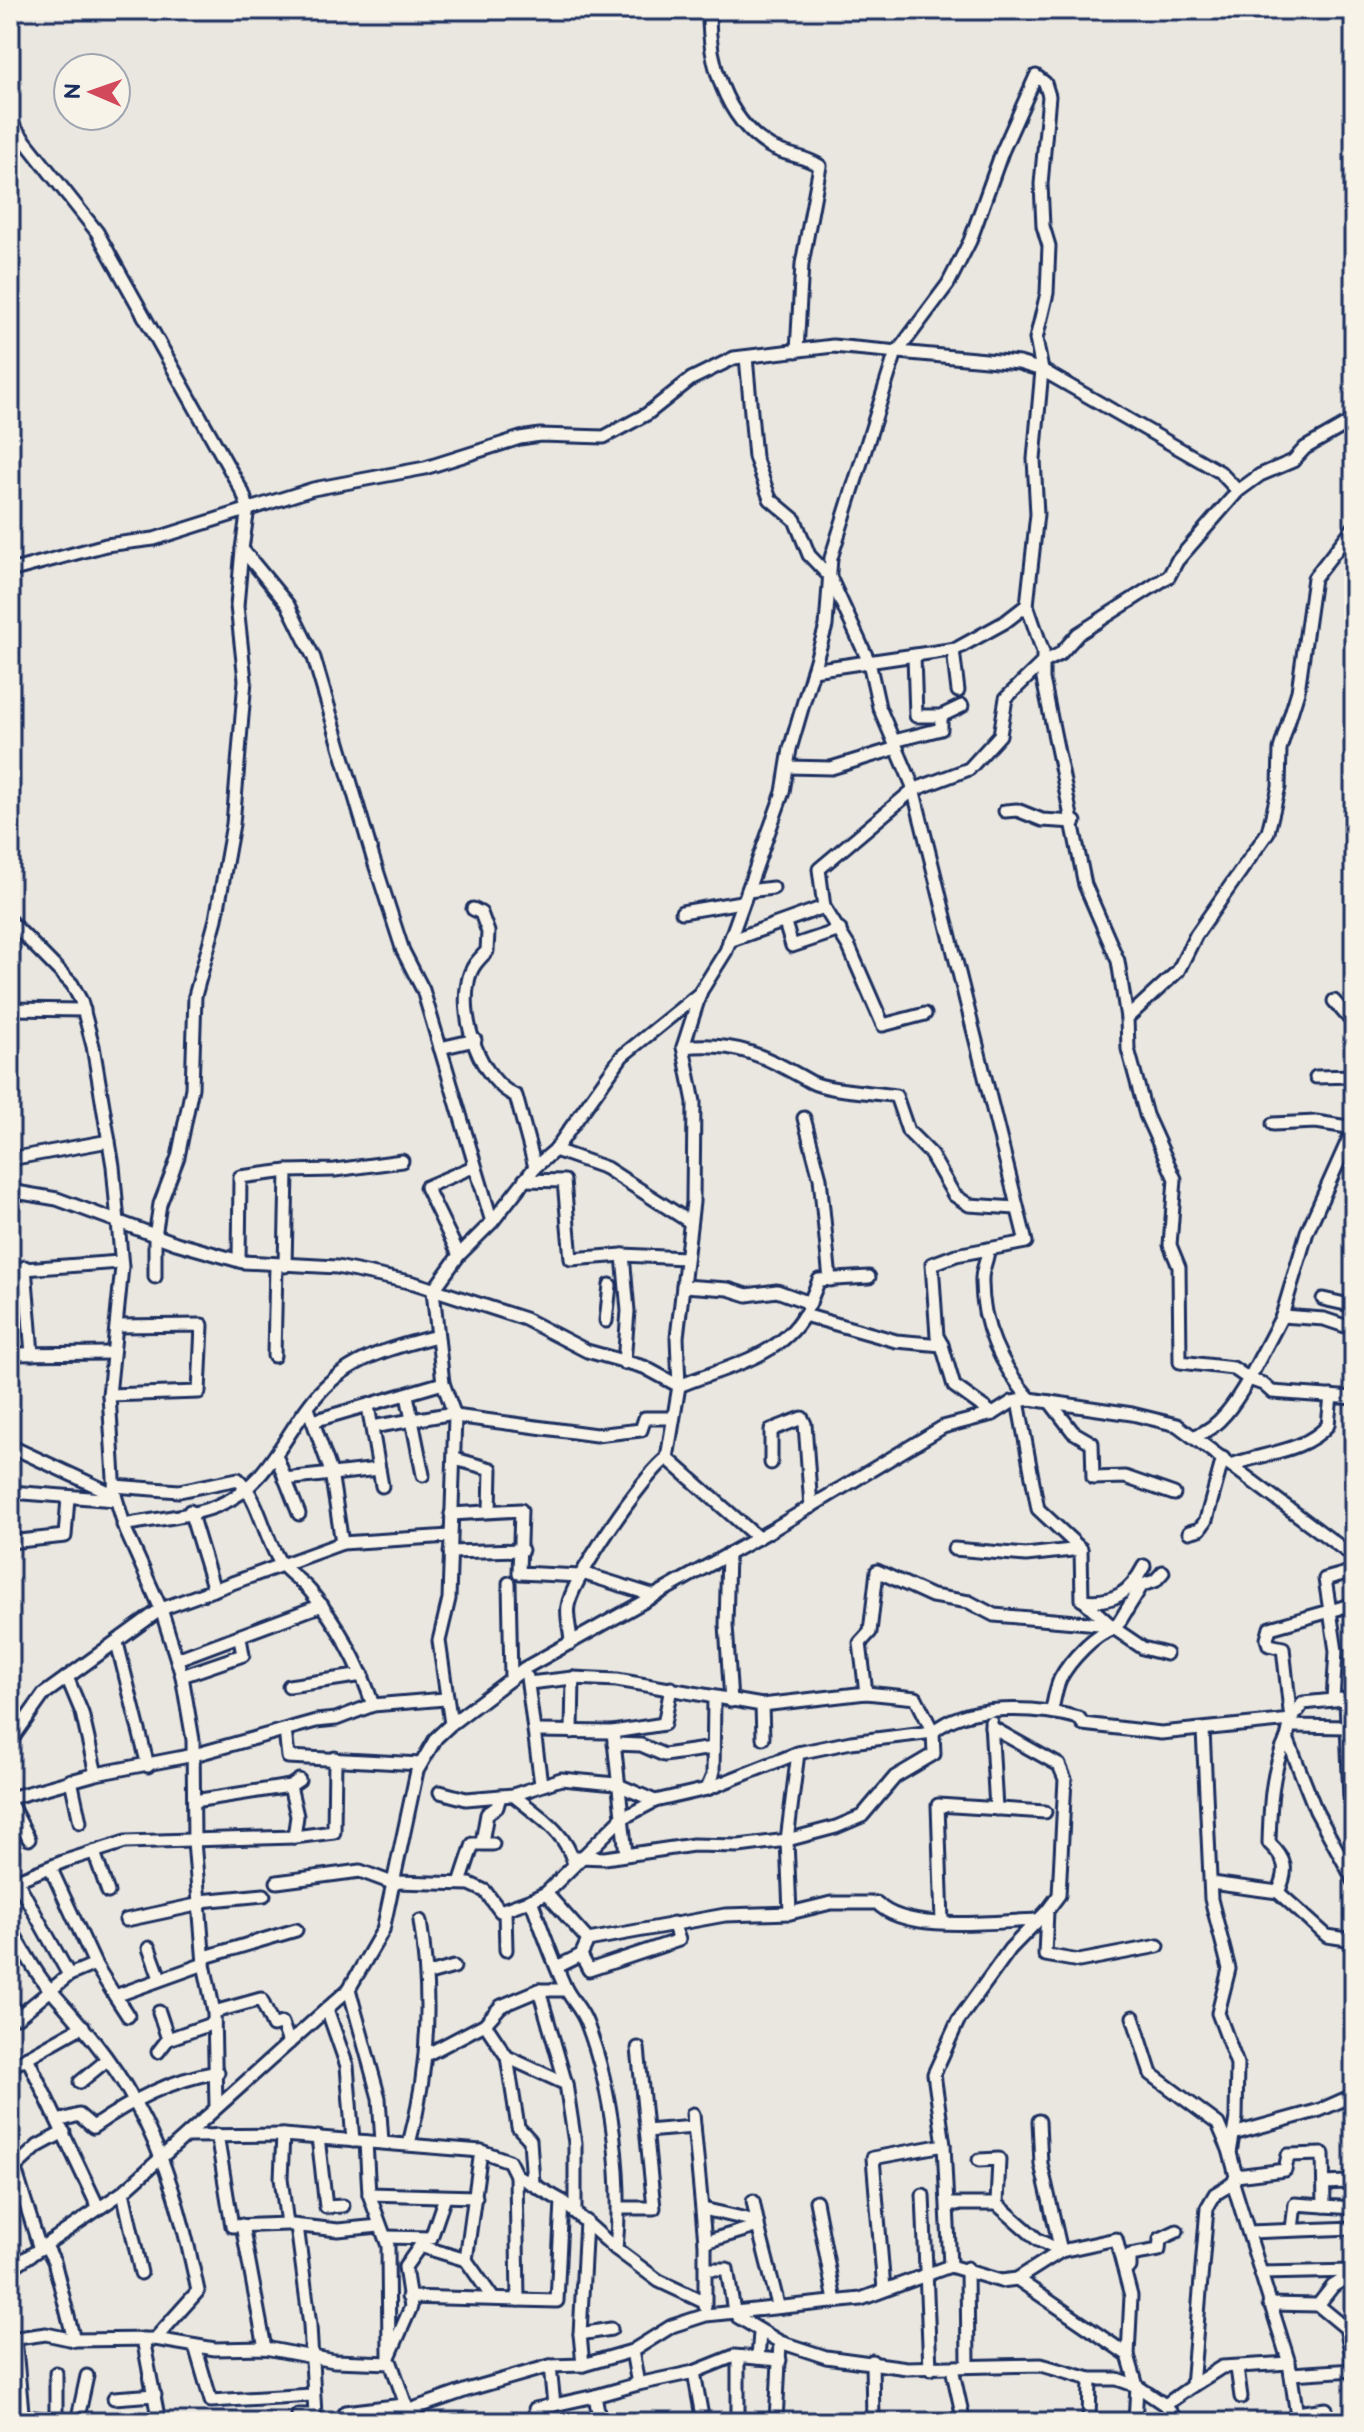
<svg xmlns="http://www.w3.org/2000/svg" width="1364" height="2432" font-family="'Balsamiq Sans',sans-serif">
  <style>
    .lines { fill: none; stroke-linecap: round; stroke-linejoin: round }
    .street-casing { stroke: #1b2f5e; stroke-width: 17 }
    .street { stroke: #f7f3e8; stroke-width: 11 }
  </style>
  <rect width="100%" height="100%" fill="#eae7e0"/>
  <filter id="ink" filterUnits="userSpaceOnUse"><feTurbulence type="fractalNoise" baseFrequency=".0125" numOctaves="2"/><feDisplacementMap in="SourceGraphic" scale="16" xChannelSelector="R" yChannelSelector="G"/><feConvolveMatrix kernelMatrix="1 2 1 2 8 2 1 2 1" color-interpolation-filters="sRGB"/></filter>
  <g filter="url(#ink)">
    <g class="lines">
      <defs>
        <g id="street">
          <path d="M10 10H12"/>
          <path d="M709 10C708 59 724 118 769 146 786 156 803 155 820 166L802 264 797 351"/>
          <path d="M10 122 97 232 243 493 248 508 242 549 288 605 314 658 373 858 403 951 423 990 492 1222"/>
          <path d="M746 357 755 457 770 499 795 520 809 555 830 577 869 662 879 707 912 784 1026 1242 956 1255 932 1264 937 1336 942 1345"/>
          <path d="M1354 527 1314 578 1298 691 1280 749 1279 787 1268 832 1196 935 1178 971 1127 1018 1128 1049 1146 1115 1175 1179 1170 1245 1179 1267 1180 1362 1233 1368 1249 1379 1282 1316 1307 1232 1354 1127"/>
          <path d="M10 571 106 545 154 539 313 489 425 468 520 438 540 435 604 437 647 414 691 379 734 358 833 346 1019 363 1042 370 1220 472 1238 491"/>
          <path d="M953 650 958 691"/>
          <path d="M914 656 916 716H941L962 706"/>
          <path d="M813 670 956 649 1005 622 1027 605"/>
          <path d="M894 741 941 729V716"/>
          <path d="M788 767 831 768 897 748"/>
          <path d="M1005 811 1017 810 1042 820 1075 822"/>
          <path d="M748 891 773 888"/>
          <path d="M824 907 819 869 913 790 969 769 1000 735 1006 698 1042 663 1060 654 1078 634 1169 576 1177 561 1238 491 1260 475 1293 461 1305 448 1354 420"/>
          <path d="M473 909 481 913 488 932 487 951C478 960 470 968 468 982 460 1020 480 1080 516 1096L535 1167"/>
          <path d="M682 912 741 902"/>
          <path d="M10 921 72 984 81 1001 93 1046 113 1166 122 1267 109 1395 115 1495 126 1531 161 1609 182 1676 193 1740 194 1841 204 1964 214 2012 216 2106"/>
          <path d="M785 923 792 946 840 930"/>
          <path d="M729 941 824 907 849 947 883 1025 925 1014"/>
          <path d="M1334 1001 1354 1024"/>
          <path d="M10 1009 84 1010"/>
          <path d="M683 1047C738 1041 764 1056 811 1082 828 1091 874 1092 896 1096L908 1131 930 1153 954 1195 969 1205 1016 1208"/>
          <path d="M440 1048 475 1040"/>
          <path d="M1316 1077 1354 1076"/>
          <path d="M804 1118 820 1178 830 1280"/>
          <path d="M1273 1124 1316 1122 1354 1128"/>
          <path d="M555 1150 606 1168 690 1222"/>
          <path d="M10 1159 109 1141"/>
          <path d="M524 1180 564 1181 571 1259 623 1255 685 1258"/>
          <path d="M10 1191 57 1199 176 1243 243 1262 337 1267 414 1283 525 1319 587 1351 644 1367 679 1386C721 1368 780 1358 804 1315L896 1341 942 1345 954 1386 993 1414"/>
          <path d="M988 1249C988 1259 982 1268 982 1279 981 1324 1001 1366 1030 1399"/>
          <path d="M459 1255 426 1187 473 1167"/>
          <path d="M623 1255 628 1311 624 1363"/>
          <path d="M239 1261 240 1177 287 1171"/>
          <path d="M285 1266 287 1171 335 1170 402 1161"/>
          <path d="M25 1267 32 1354"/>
          <path d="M10 1270 120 1262"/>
          <path d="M155 1277V1236L160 1204 178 1157 192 1088 195 996 216 919 233 824 245 680 237 606 242 549"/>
          <path d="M683 1286 728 1289 747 1295 777 1291 810 1303"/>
          <path d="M1323 1299 1354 1306"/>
          <path d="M808 1307 819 1280 869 1277"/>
          <path d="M1282 1316 1324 1319 1354 1329"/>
          <path d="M606 1321 610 1285"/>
          <path d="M10 1354 112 1353"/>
          <path d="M274 1356 276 1266"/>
          <path d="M109 1395 199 1392 202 1325 117 1326"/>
          <path d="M407 1395 423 1475"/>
          <path d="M1018 1401 1038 1509 1081 1549 1082 1600C1114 1604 1130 1593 1144 1566"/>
          <path d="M1050 1402 1073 1432 1092 1443 1093 1478 1125 1477 1174 1494"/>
          <path d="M368 1406 382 1486"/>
          <path d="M308 1408 331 1472 342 1543"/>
          <path d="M455 1416 596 1435 641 1430 645 1418H672"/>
          <path d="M313 1421 443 1383"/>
          <path d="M372 1427 454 1413"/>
          <path d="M1195 1436C1220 1428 1236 1401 1249 1379L1263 1384 1272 1392 1354 1398"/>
          <path d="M10 1446 115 1495"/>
          <path d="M276 1455 299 1514"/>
          <path d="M667 1458 758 1538"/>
          <path d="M455 1459 491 1469 490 1511"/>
          <path d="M771 1463V1430L802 1418 805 1424 811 1507"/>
          <path d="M1231 1465C1263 1453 1305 1452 1328 1425L1331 1396"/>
          <path d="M285 1479 379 1469"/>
          <path d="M114 1486 179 1491 238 1479C259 1498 264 1537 280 1562 288 1573 302 1581 311 1592 340 1627 359 1663 373 1705"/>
          <path d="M10 1492 116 1500"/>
          <path d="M190 1511 214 1590"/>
          <path d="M451 1514 521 1510 519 1573 580 1576"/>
          <path d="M123 1525C153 1519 191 1517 219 1505 269 1485 285 1431 319 1393 350 1358 393 1347 437 1336"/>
          <path d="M1189 1532 1200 1529 1206 1520 1223 1458"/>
          <path d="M10 1542 65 1536 68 1498"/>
          <path d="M954 1549 1026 1555 1081 1549"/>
          <path d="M450 1552 522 1550"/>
          <path d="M728 1554 726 1625 731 1701"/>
          <path d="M1163 1572 1155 1581 1142 1585 1115 1629 1143 1648 1166 1654"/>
          <path d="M582 1573 652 1595"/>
          <path d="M509 1583 511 1678"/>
          <path d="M117 1643 148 1766"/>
          <path d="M571 1643C571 1632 566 1617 568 1606 572 1579 645 1473 667 1458L679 1386 677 1337 693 1202 694 1102 683 1047 701 991 726 951 783 792 790 749 826 626 831 558 895 355 948 284 970 241 1002 152 1036 76 1045 83 1049 96 1041 184 1043 226 1049 246 1047 293 1036 339 1042 370 1034 459 1037 514 1027 605 1043 652V679L1085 885 1118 961 1127 1018"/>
          <path d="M177 1659 322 1605"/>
          <path d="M182 1676 243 1655 240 1638"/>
          <path d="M67 1677 82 1713 96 1774"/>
          <path d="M527 1677 541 1784"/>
          <path d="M529 1683 573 1678 617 1680 762 1705 866 1693 916 1698 933 1732C966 1702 1039 1707 1079 1718L1083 1724 1161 1733 1291 1720 1283 1648 1269 1645 1267 1639 1270 1628 1330 1611 1325 1579 1354 1571"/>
          <path d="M289 1686 363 1675"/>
          <path d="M866 1693 860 1643 870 1632 877 1571 932 1596 969 1602 994 1615 1111 1625"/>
          <path d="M1354 1698 1303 1703 1291 1720 1287 1738 1316 1811 1354 1881"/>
          <path d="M1333 1699 1336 1651 1330 1611 1354 1604"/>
          <path d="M1346 1700 1350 1799"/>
          <path d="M762 1705 763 1738"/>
          <path d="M1052 1710C1054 1700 1056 1688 1060 1679 1069 1662 1096 1631 1115 1629L1083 1600"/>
          <path d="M1291 1720 1295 1726 1347 1727"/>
          <path d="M991 1722 996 1809"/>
          <path d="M451 1724 439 1641 449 1599 455 1416 443 1383 433 1291 459 1255 492 1222 535 1167 555 1150 622 1056 700 993"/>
          <path d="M991 1727 1059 1765 1065 1779 1059 1895 1047 1911 1045 1955 1079 1961 1158 1946"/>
          <path d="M285 1730 288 1757 421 1764"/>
          <path d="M1203 1730 1211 1899 1229 1969 1218 2013 1237 2064 1236 2118 1230 2153 1236 2176 1233 2183 1289 2363 1298 2422"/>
          <path d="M535 1731 613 1732 664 1724 671 1688"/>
          <path d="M572 1732 573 1678"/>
          <path d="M613 1732 626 1854"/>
          <path d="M10 1742 44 1694 161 1609 342 1543 450 1536"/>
          <path d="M614 1744 641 1745 664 1755 713 1748"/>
          <path d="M71 1780 80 1822"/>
          <path d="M290 1786 297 1816 294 1837"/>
          <path d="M707 1789 713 1775 714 1698"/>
          <path d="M440 1792 466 1799 513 1795 561 1779 616 1784 655 1801 707 1789 798 1753 851 1742 933 1732 934 1754 895 1777 862 1816 836 1827 787 1840 739 1846 693 1845 605 1858 579 1857"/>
          <path d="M513 1795C537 1815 566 1831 574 1864"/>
          <path d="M10 1798 96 1774 194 1755 316 1721 336 1719 373 1705 445 1699"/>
          <path d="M194 1801 290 1786 299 1780"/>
          <path d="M10 1803 29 1839"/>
          <path d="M482 1842 487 1814 497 1807 500 1796"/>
          <path d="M94 1852 108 1892"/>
          <path d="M51 1869 95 1964 115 1996 204 1964"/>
          <path d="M17 1881 69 1975 95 1964"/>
          <path d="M277 1882 360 1871 395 1884"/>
          <path d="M395 1882 470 1884 485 1891 500 1911 531 1900C542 1929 552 1959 565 1987 571 2000 582 2009 587 2024 612 2089 623 2180 616 2249"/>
          <path d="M10 1883 65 1861 125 1842 294 1837 334 1832 335 1758"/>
          <path d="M460 1883 473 1844H493"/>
          <path d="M1211 1883 1278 1892 1327 1936 1354 1940"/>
          <path d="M1278 1892C1289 1870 1286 1859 1269 1843 1270 1808 1271 1770 1287 1738"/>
          <path d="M546 1893 588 1940"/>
          <path d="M531 1900 546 1893 621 1819 655 1801"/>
          <path d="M200 1901 264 1895"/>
          <path d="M505 1911 506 1950"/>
          <path d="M790 1913 787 1840 798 1753"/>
          <path d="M126 1920 201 1904"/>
          <path d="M942 1922 938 1805 1045 1812"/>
          <path d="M10 1928C22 1946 32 1968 46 1985 78 2021 111 2058 134 2101 168 2161 184 2224 198 2291L155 2339"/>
          <path d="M149 1948 160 1978"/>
          <path d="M581 1955 589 1970 679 1940 673 1923"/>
          <path d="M205 1957 296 1930"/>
          <path d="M557 1967 581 1955 588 1940 725 1915 790 1913 831 1903H877C906 1934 997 1921 1038 1920"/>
          <path d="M429 1974 454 1967"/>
          <path d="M349 1989 379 2098 382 2142"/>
          <path d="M539 1990 566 2084"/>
          <path d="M115 1996 128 2016"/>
          <path d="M10 2002 18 2017 69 1975"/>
          <path d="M327 2009 347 2066 353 2141"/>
          <path d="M159 2012 168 2039"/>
          <path d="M214 2012 261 1999 273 2026 282 2023 289 2043"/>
          <path d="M1133 2017 1151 2074 1218 2124 1230 2152"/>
          <path d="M485 2024 507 2057 518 2127 530 2140 533 2183"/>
          <path d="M158 2052 168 2039 214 2023"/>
          <path d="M426 2055 485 2024 501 2006 539 1990H566"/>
          <path d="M27 2057 98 2207"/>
          <path d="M507 2057 566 2084 575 2143V2212"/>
          <path d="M10 2067 83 2026"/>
          <path d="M80 2082 107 2060"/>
          <path d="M693 2114 705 2242V2306"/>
          <path d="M58 2121 79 2115 93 2127C132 2100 170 2080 218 2072"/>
          <path d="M1039 2121 1041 2164 1061 2251"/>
          <path d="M646 2131 694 2127"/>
          <path d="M1233 2134 1320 2110 1354 2095"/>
          <path d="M217 2135 232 2226 287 2224 281 2178 283 2135"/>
          <path d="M188 2136 283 2135 481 2151 509 2161 516 2175 562 2201 616 2249 659 2281 704 2302"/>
          <path d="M318 2137 326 2207 343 2206"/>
          <path d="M366 2142 369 2194 388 2246 389 2355"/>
          <path d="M409 2144C429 2070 432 1996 420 1921"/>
          <path d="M979 2160 999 2159 997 2204"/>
          <path d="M15 2169 40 2249"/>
          <path d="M11 2171 38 2146 64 2132"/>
          <path d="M1236 2176 1285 2170 1288 2155 1323 2154 1324 2206 1354 2208"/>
          <path d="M1324 2183 1347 2182"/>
          <path d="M123 2192 141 2273"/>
          <path d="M369 2194 476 2197"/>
          <path d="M923 2195 930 2369"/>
          <path d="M753 2201 758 2225"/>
          <path d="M816 2201 835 2301"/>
          <path d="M948 2204H997L1038 2240 1061 2251"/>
          <path d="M620 2208H654L638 2048"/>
          <path d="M703 2209 756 2221"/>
          <path d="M586 2221 580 2334 611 2329"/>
          <path d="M242 2225 265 2348"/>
          <path d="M292 2225 338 2230 379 2226"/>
          <path d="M297 2226 310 2325 315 2415H298"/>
          <path d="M1292 2229 1295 2204 1324 2206"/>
          <path d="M1249 2232 1354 2228"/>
          <path d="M385 2237 431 2238 445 2197"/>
          <path d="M705 2242 758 2226 778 2305"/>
          <path d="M46 2246 54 2261 74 2340"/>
          <path d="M466 2260 492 2297"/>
          <path d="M950 2266 944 2145 934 2074 958 2021 1010 1949 1047 1911"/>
          <path d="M1130 2267V2255L1159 2250 1160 2239 1177 2231"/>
          <path d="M967 2268 968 2365"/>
          <path d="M10 2269 123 2192 349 1989 383 1930 417 1771 436 1738 451 1724 525 1668 770 1531 943 1427 993 1414 1012 1402 1030 1399 1132 1414 1177 1425 1354 1557"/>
          <path d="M706 2269H727L734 2311 738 2317 780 2342 826 2357 907 2368 1041 2365 1090 2379H1117L1137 2386 1165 2405 1178 2422"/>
          <path d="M1261 2273 1354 2271"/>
          <path d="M1354 2273 1333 2286 1318 2305 1346 2328 1354 2365"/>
          <path d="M1017 2279 1128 2355"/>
          <path d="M884 2289 873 2158 944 2145"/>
          <path d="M408 2297 518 2300 516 2175"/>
          <path d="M518 2300 557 2301 562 2201"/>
          <path d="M1269 2304 1318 2305"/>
          <path d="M580 2334 583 2365"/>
          <path d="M15 2338 23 2422"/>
          <path d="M10 2339 46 2334 74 2340 155 2339 215 2349 265 2348 334 2361 391 2363 412 2422"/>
          <path d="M143 2339 159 2422"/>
          <path d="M195 2346 211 2401 312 2395"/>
          <path d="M389 2357 411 2307 405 2267 420 2246 466 2260 481 2151"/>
          <path d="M758 2358 760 2333"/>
          <path d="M872 2361 873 2422"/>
          <path d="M550 2366 554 2405 595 2396"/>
          <path d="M952 2368 964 2422"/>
          <path d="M1237 2368 1241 2397"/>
          <path d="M694 2372 734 2356 780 2360"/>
          <path d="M1291 2374 1354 2370"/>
          <path d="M638 2384 694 2372 703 2422"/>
          <path d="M1192 2386 1222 2367 1289 2363"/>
          <path d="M114 2398 155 2395"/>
          <path d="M1165 2405 1192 2386 1207 2208 1215 2194 1233 2183"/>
          <path d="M535 2409 554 2405"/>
          <path d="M345 2412 403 2405"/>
          <path d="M1296 2413 1326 2409"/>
          <path d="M23 2417 77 2422"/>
          <path d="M56 2420V2373"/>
          <path d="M77 2422 87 2376"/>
          <path d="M389 2422 407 2411 470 2389 550 2366 583 2365 632 2351 672 2326 706 2315 861 2299 950 2266 1001 2281 1017 2279 1061 2251 1116 2239 1131 2296 1128 2355 1137 2386 1135 2422"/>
          <path d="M600 2422 595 2396 638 2384 632 2351"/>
          <path d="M738 2422V2357"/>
          <path d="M776 2422 780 2342"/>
          <path d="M916 2422 964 2420"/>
          <path d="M1089 2422 1090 2379"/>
        </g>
      </defs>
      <use href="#street" class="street-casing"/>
      <use href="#street" class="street"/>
    </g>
  </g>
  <rect width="1364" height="2432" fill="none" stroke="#f7f3e8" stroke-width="40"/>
  <rect x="20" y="20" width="1324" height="2392" fill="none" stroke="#1b2f5e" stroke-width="3" filter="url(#ink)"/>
  <g transform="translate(92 92) rotate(272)"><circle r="38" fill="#f7f3e8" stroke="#9fa5b1" stroke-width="2"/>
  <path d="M0-6L14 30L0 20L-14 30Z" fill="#d1495b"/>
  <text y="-12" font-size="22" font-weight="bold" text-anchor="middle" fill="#1b2f5e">N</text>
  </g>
</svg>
